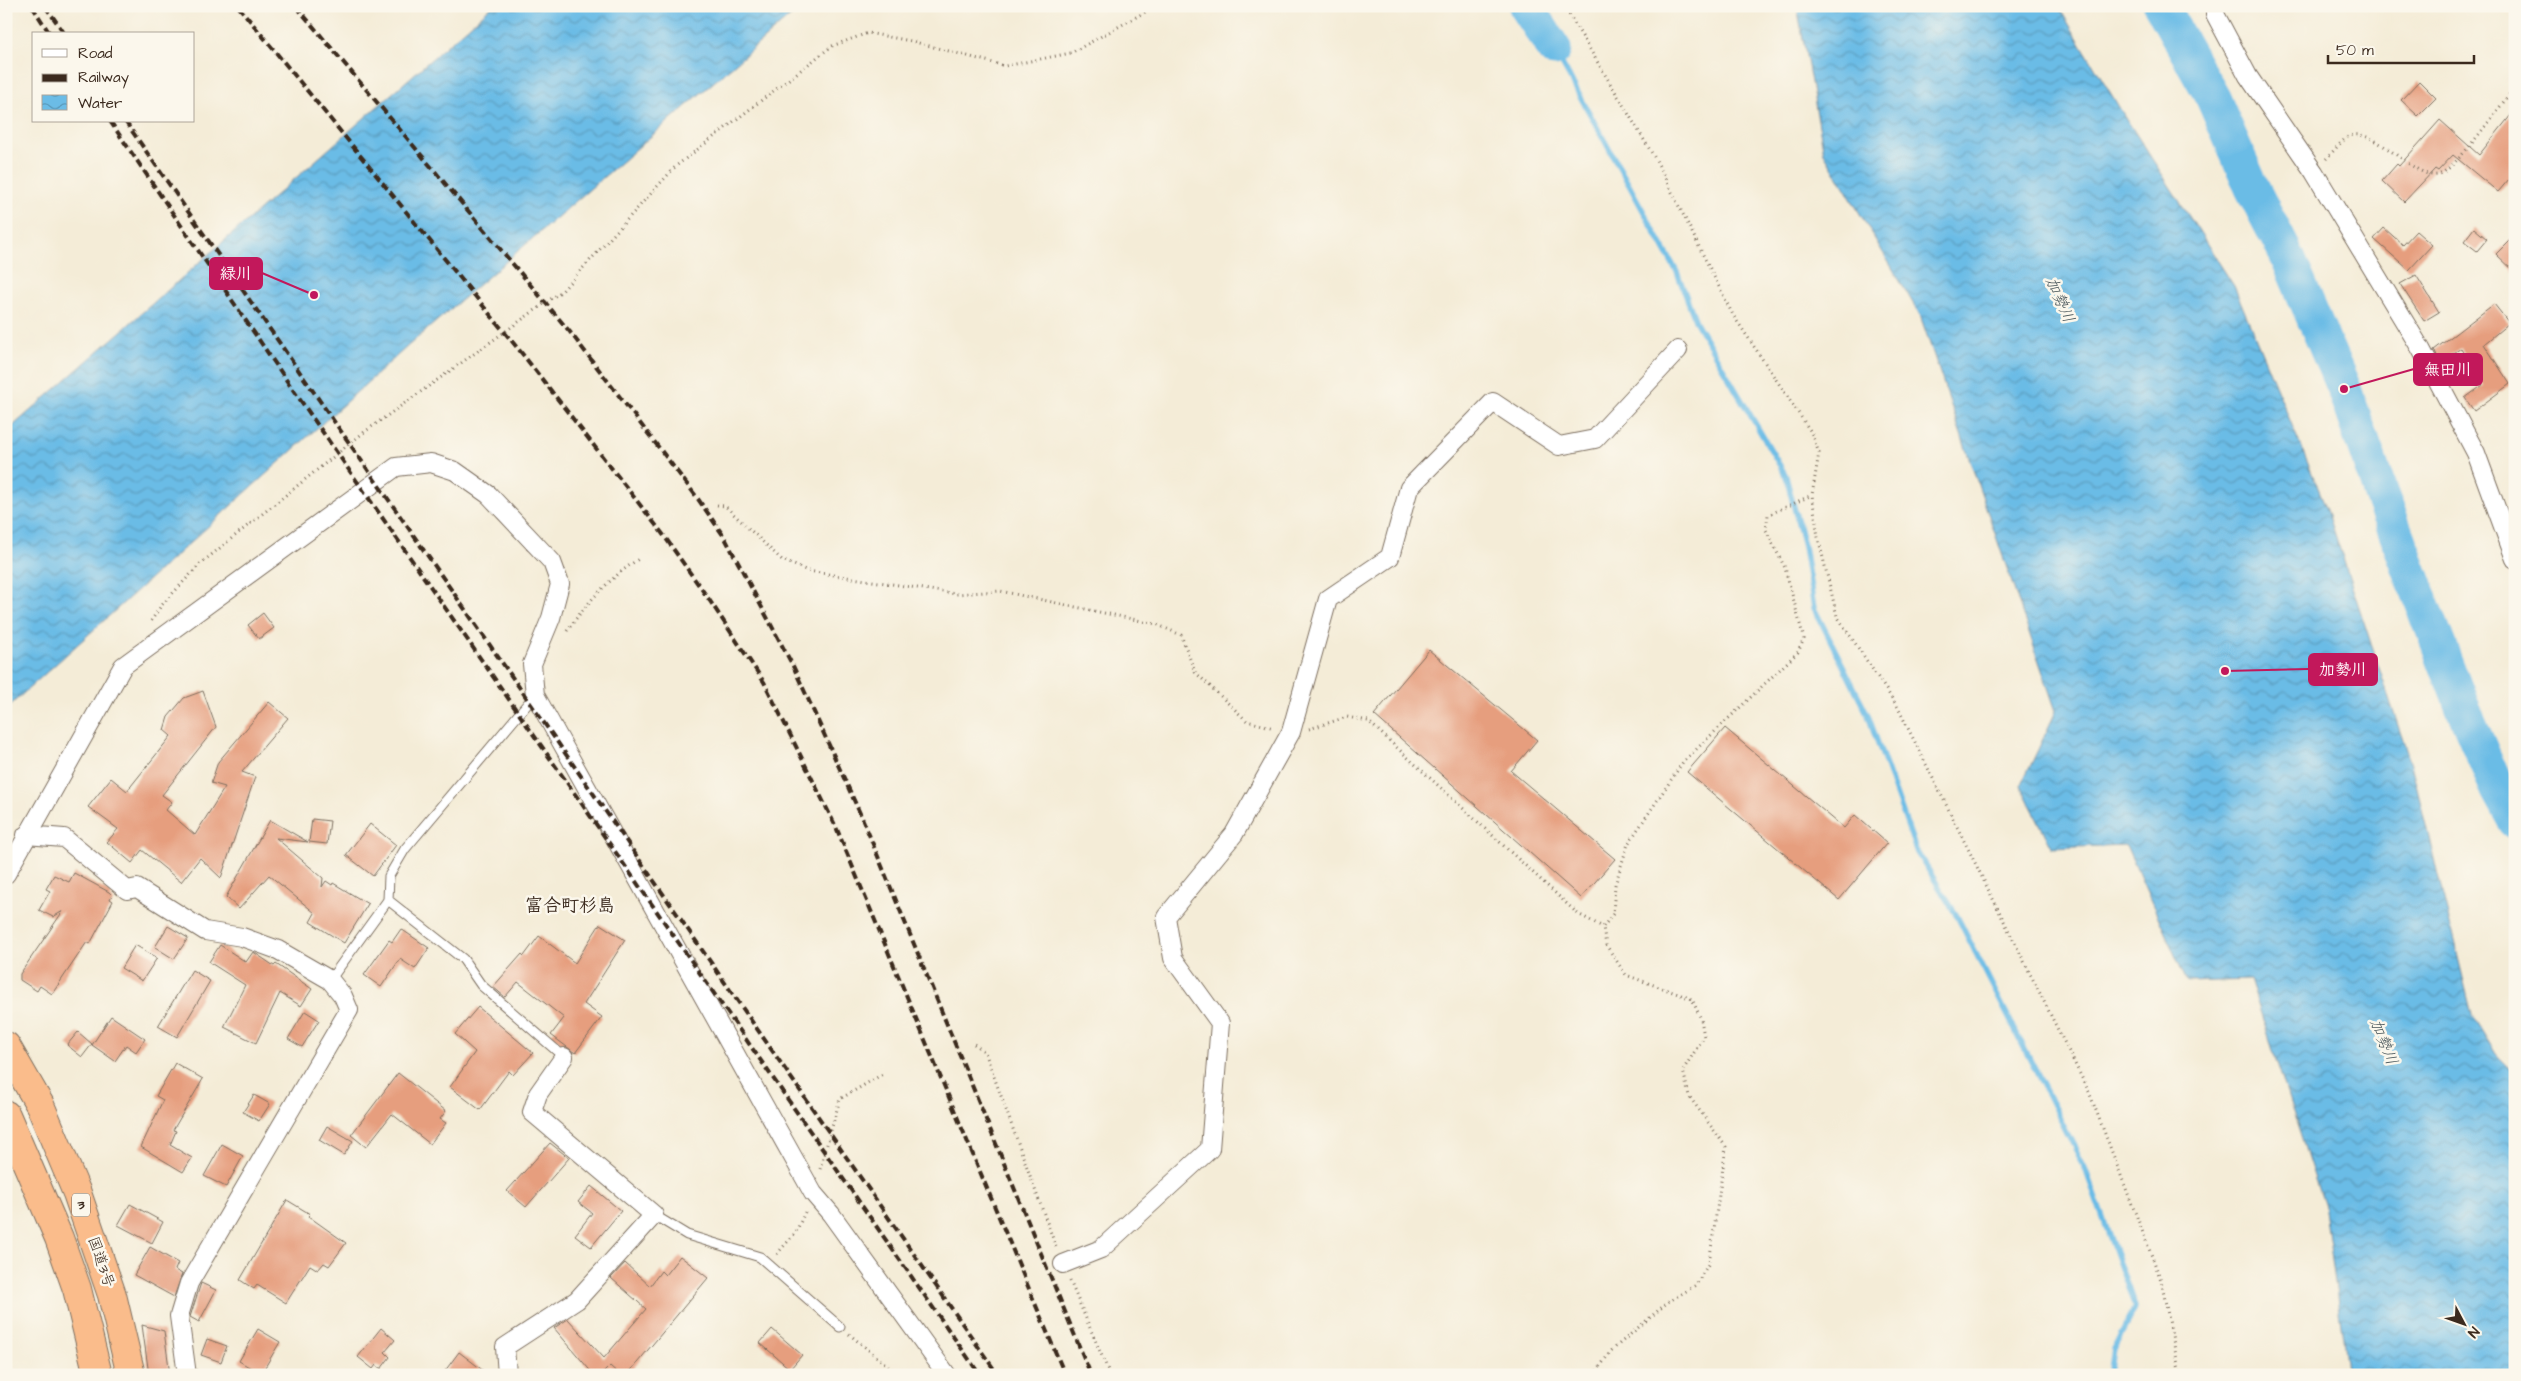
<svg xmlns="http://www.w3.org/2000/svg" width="2521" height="1381" font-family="'Architects Daughter','Klee One',sans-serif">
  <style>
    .water { fill: url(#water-waves); stroke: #537382 }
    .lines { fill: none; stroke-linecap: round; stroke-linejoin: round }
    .stream { stroke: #6bbce6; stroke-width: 5.5 }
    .river { stroke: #6bbce6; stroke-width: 35 }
    .building { fill: #e69e7e }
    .lane-casing { stroke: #7c6e5f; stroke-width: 11 }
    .street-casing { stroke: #7c6e5f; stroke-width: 20 }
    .highway-casing { stroke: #7c6e5f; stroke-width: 30 }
    .path { stroke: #7c6e5f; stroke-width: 3; stroke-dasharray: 1 4; stroke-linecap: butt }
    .lane { stroke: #fff; stroke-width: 9 }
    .street { stroke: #fff; stroke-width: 18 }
    .highway { stroke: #fabc8b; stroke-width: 28 }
    .rail { stroke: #3b2a1e; stroke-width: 4; stroke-dasharray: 8 4; stroke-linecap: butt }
    .labels { text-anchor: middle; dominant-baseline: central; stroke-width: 5; stroke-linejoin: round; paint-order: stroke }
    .shield { fill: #fbf7ec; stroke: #75685c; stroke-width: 1 }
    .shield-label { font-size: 14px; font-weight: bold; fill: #3b2a1e }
    .street-label { font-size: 15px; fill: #3b2a1e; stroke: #fbf7ec }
    .water-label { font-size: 16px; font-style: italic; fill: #49565a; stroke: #fbf7ec }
    .quarter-label { font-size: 18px; font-weight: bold; fill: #3b2a1e; stroke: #fbf7ec }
    .leader { fill: none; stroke: #c2185b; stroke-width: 2 }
    .callout-dot { fill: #c2185b; stroke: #fbf7ec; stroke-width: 2 }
    .callout { fill: #c2185b; stroke: #c2185b; stroke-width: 2 }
    .callout-label { font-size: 16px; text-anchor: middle; font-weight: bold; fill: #fff }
  </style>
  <defs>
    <pattern id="water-waves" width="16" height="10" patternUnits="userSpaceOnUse" patternTransform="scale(1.25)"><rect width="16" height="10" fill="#6bbce6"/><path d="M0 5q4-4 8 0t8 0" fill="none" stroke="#5999ba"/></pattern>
  </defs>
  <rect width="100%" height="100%" fill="#fbf7ec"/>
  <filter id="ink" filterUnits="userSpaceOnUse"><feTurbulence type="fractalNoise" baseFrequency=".02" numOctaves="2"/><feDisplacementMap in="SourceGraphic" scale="10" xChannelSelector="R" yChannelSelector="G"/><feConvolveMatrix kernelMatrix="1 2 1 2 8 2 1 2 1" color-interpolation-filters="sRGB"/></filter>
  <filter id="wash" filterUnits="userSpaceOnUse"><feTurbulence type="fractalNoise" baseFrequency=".0096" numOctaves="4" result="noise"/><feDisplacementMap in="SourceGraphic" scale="20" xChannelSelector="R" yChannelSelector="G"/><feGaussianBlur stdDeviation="1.12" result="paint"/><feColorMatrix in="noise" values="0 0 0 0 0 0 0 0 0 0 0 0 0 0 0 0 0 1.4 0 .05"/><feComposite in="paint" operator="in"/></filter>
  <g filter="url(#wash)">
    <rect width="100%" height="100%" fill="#f4ecd7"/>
    <g class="water">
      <path d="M492 6H802L409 345 6 709V432Z"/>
      <path d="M1797 6H2058L2125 117 2234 286 2326 507 2412 768 2472 1015 2496 1054 2515 1073V1375H2348L2325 1210 2250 980 2187 982 2126 845 2052 848 2021 786 2056 711 1920 315 1824 153Z"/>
    </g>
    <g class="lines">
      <path class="stream" d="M1554 49 1677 272 1696 322 1786 476 1804 546 1814 608 1868 715 1916 850 1957 916 2085 1168 2135 1307 2113 1349 2109 1375"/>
      <g class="river">
        <path d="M1526 6 1554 49"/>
        <path d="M2161 6 2213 98 2252 188 2288 258 2344 389 2382 497 2462 706 2498 790 2515 821"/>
      </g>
    </g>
    <g id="blocks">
      <g class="building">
        <path d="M2419 81 2436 98 2418 116 2401 100Z"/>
        <path d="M2515 110V172L2498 192 2453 155 2438 171 2435 169 2404 202 2382 181 2397 164 2399 166 2440 120 2479 155Z"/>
        <path d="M2384 228 2403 245 2416 231 2432 245 2409 270 2374 239Z"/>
        <path d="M2474 228 2487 239 2477 251 2464 241Z"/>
        <path d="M2515 235V272L2496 254Z"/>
        <path d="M2416 275 2439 312 2424 321 2400 284Z"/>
        <path d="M2494 304 2509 323 2484 344 2510 384 2474 411 2465 398 2483 385 2461 348 2440 363 2434 350Z"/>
        <path d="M263 613 274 628 259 639 248 625Z"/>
        <path d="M1429 650 1537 740 1511 771 1615 859 1581 898 1374 715Z"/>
        <path d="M203 691 216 727 162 795 172 802 166 810 195 835 225 787 211 783 218 762 269 702 288 718 242 772 255 777 221 878 200 858 181 882 142 850 132 863 107 842 118 829 88 807 111 778 127 791 171 736 164 730 168 717 184 698Z"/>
        <path d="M1725 728 1844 828 1855 815 1887 843 1839 900 1687 772Z"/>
        <path d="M312 819 330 821 327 844 309 842Z"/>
        <path d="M270 820 308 842 276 838 323 878 322 887 326 881 332 885 333 883 368 904 344 943 310 922 315 913 269 875 239 909 226 897Z"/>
        <path d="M370 824 396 845 373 876 346 855Z"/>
        <path d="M74 873 109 892 112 895 110 899 113 901 90 944 87 942 52 994 40 986 37 991 20 980V974L63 911 53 917 39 910 50 891 46 889 54 875 69 882Z"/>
        <path d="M600 924 625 940 584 1004 602 1017 575 1053 551 1035 564 1018 518 982 505 997 493 987 522 954 524 956 539 936 575 963Z"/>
        <path d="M168 926 188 938 174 959 155 947Z"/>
        <path d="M401 929 429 948 415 969 400 959 381 987 364 975 389 940 392 942Z"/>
        <path d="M135 945 157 958 142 981 121 968Z"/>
        <path d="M220 945 246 962 253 952 255 953 274 966 276 964 312 989 301 1006 280 993 256 1043 224 1027 245 985 209 962Z"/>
        <path d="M192 970 210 981 177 1037 158 1026Z"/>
        <path d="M478 1007 533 1053 513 1075 509 1071 480 1110 450 1087 475 1052 455 1034Z"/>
        <path d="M305 1011 319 1020 302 1047 288 1039Z"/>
        <path d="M111 1016 145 1039 136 1052 126 1045 115 1061 92 1045Z"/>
        <path d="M78 1032 92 1044 82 1057 67 1045Z"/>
        <path d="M175 1063 203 1079 173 1130 176 1131 170 1145 192 1158 183 1172 141 1147 163 1100 156 1096Z"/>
        <path d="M398 1073 446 1111 440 1119 446 1123 430 1144 392 1114 366 1147 351 1135Z"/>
        <path d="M254 1095 270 1104 259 1121 243 1112Z"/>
        <path d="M327 1126 353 1141 344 1155 319 1140Z"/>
        <path d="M550 1143 569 1158 526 1207 507 1191Z"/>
        <path d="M222 1144 243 1156 226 1187 204 1176Z"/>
        <path d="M591 1186 621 1211 591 1247 575 1235 592 1213 578 1202Z"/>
        <path d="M287 1200 310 1214 308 1216 346 1243 329 1266 324 1263 318 1270 310 1265 286 1303 257 1285 254 1289 240 1280Z"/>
        <path d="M130 1204 163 1222 152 1243 118 1225Z"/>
        <path d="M150 1247 178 1263 175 1270 182 1274 174 1297 134 1275Z"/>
        <path d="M680 1256 708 1278 627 1375H620L610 1366 601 1375H594L554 1328 568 1319 604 1358 646 1309 611 1278 625 1263 650 1286 661 1271 665 1275Z"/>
        <path d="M201 1283 216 1290 199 1322 190 1317Z"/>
        <path d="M142 1325 164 1331 170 1375H149Z"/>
        <path d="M381 1328 395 1340 385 1352 390 1357 381 1369 376 1365 373 1369 358 1357Z"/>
        <path d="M258 1329 280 1342 261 1374 239 1361Z"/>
        <path d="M772 1329 802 1355 790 1369 760 1343Z"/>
        <path d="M207 1339 227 1346 221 1362 201 1355Z"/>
        <path d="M459 1352 489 1375H442Z"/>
      </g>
    </g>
  </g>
  <g filter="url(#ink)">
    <use href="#blocks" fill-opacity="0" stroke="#7c6e5f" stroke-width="1"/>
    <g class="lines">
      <defs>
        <g id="lane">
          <path d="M388 900 463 959 481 985 564 1057"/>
          <path d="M330 980 388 900 389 876 405 849 535 695"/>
          <path d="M654 1215 687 1235 760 1257 840 1327"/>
        </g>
        <g id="street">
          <path d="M2216 6 2215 14 2248 76 2314 172 2421 349 2476 453 2515 559"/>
          <path d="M26 835 64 838 127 890 137 888 205 931 242 937 278 950 330 980 343 996 349 1010 189 1283 179 1316 187 1375"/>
          <path d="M6 874 123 666 396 467 431 463 455 471 489 495 552 562 560 584 551 618 532 664 535 695 813 1193 831 1214 947 1375"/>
          <path d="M1063 1264 1101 1249 1210 1149 1220 1023 1173 958 1166 917 1234 834 1291 732 1328 599 1390 557 1409 488 1493 402 1559 446 1595 439 1678 350"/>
          <path d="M507 1375 505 1347 577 1300 654 1215 532 1112 538 1094 564 1057"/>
        </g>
        <g id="highway">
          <path d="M6 1046 40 1105 77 1193 112 1295 131 1375"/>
          <path d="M6 1115 59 1238 77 1289 98 1375"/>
        </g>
      </defs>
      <use href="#lane" class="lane-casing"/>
      <use href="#street" class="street-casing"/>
      <use href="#highway" class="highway-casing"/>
      <g class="path">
        <path d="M1564 6 1656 160 1733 315 1811 432 1819 453 1812 495 1818 537 1837 616 1897 706 2089 1092 2161 1280 2180 1375"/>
        <path d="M2326 159C2333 152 2340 142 2348 137 2372 123 2414 179 2437 175 2455 172 2501 104 2515 87"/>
        <path d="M717 505 725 506 782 560 808 571 956 594 1000 591 1156 624 1181 635 1195 672 1247 721 1274 728"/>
        <path d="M151 621 161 606 200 564 363 433 562 291 676 166 832 46 868 33 911 41 1005 66 1071 53 1156 6"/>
        <path d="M567 631C588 601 610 578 640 558"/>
        <path d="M1309 729 1347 717 1368 721 1578 914 1603 927 1613 914 1615 885 1628 844 1683 762 1798 652 1804 639 1785 568 1766 530 1768 515 1812 495"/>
        <path d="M974 1044 985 1052 1056 1247"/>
        <path d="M820 1169 840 1099 883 1074"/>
        <path d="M777 1254 796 1232 805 1212"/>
        <path d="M1070 1281 1110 1375"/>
        <path d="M849 1334 899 1375"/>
        <path d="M1594 1375 1611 1351 1668 1302 1696 1285 1709 1263 1726 1147 1689 1096 1683 1070 1704 1037 1701 1019 1692 999 1626 975 1606 945 1603 927"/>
      </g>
      <use href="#lane" class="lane"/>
      <use href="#street" class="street"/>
      <use href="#highway" class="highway"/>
      <g class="rail">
        <path d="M32 6 50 34"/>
        <path d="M45 6 65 34"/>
        <path d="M238 6 524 356 662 533 710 601 764 682 836 827 1065 1375"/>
        <path d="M296 6 570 332 696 496 725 538 794 668 863 820 1091 1375"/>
        <path d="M110 121 287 381 980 1375"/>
        <path d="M125 121 998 1375"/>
      </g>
    </g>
  </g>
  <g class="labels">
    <rect class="shield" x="72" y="1193.5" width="18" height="23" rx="4"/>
    <g class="shield-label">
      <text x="81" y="1205">3</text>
    </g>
    <g class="street-label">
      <text transform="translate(101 1262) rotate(71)">国道3号</text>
    </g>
    <g class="water-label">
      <text transform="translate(2060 300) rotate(66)">加勢川</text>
      <text transform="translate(2384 1042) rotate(68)">加勢川</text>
    </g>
    <g class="quarter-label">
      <text x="570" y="905">富合町杉島</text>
    </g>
  </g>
  <path class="leader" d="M314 295L262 273M2344 389L2414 369M2225 671L2309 669"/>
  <g class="callout-dot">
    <circle cx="314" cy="295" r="5"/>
    <circle cx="2344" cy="389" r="5"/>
    <circle cx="2225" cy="671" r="5"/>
  </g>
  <g class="callout">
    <rect x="210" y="258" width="52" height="31" rx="5"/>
    <rect x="2414" y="354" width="68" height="31" rx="5"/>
    <rect x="2309" y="654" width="68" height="31" rx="5"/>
  </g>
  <g class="callout-label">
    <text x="236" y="279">緑川</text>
    <text x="2448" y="375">無田川</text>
    <text x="2343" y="675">加勢川</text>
  </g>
  <rect width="2521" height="1381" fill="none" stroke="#fbf7ec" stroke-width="25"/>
  <rect x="32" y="32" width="162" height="90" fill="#fbf7ec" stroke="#aea59a"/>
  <rect x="42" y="49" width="25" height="8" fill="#ffffff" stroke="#aea59a"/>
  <text x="78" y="58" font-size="15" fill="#3b2a1e">Road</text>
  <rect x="42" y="74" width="25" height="8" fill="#3b2a1e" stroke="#aea59a"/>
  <text x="78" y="82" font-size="15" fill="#3b2a1e">Railway</text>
  <rect x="42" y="95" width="25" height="15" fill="url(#water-waves)" stroke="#aea59a"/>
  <text x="78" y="108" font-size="15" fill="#3b2a1e">Water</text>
  <g transform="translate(2464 1324) rotate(131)" stroke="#fbf7ec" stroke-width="4" paint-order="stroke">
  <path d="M0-4L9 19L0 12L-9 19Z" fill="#3b2a1e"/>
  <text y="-8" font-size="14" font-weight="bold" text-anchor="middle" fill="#3b2a1e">N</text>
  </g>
  <path d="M2328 55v8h146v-8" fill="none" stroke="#3b2a1e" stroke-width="2.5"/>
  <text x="2336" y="55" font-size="15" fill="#3b2a1e" stroke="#fbf7ec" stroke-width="4" paint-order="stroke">50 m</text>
</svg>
